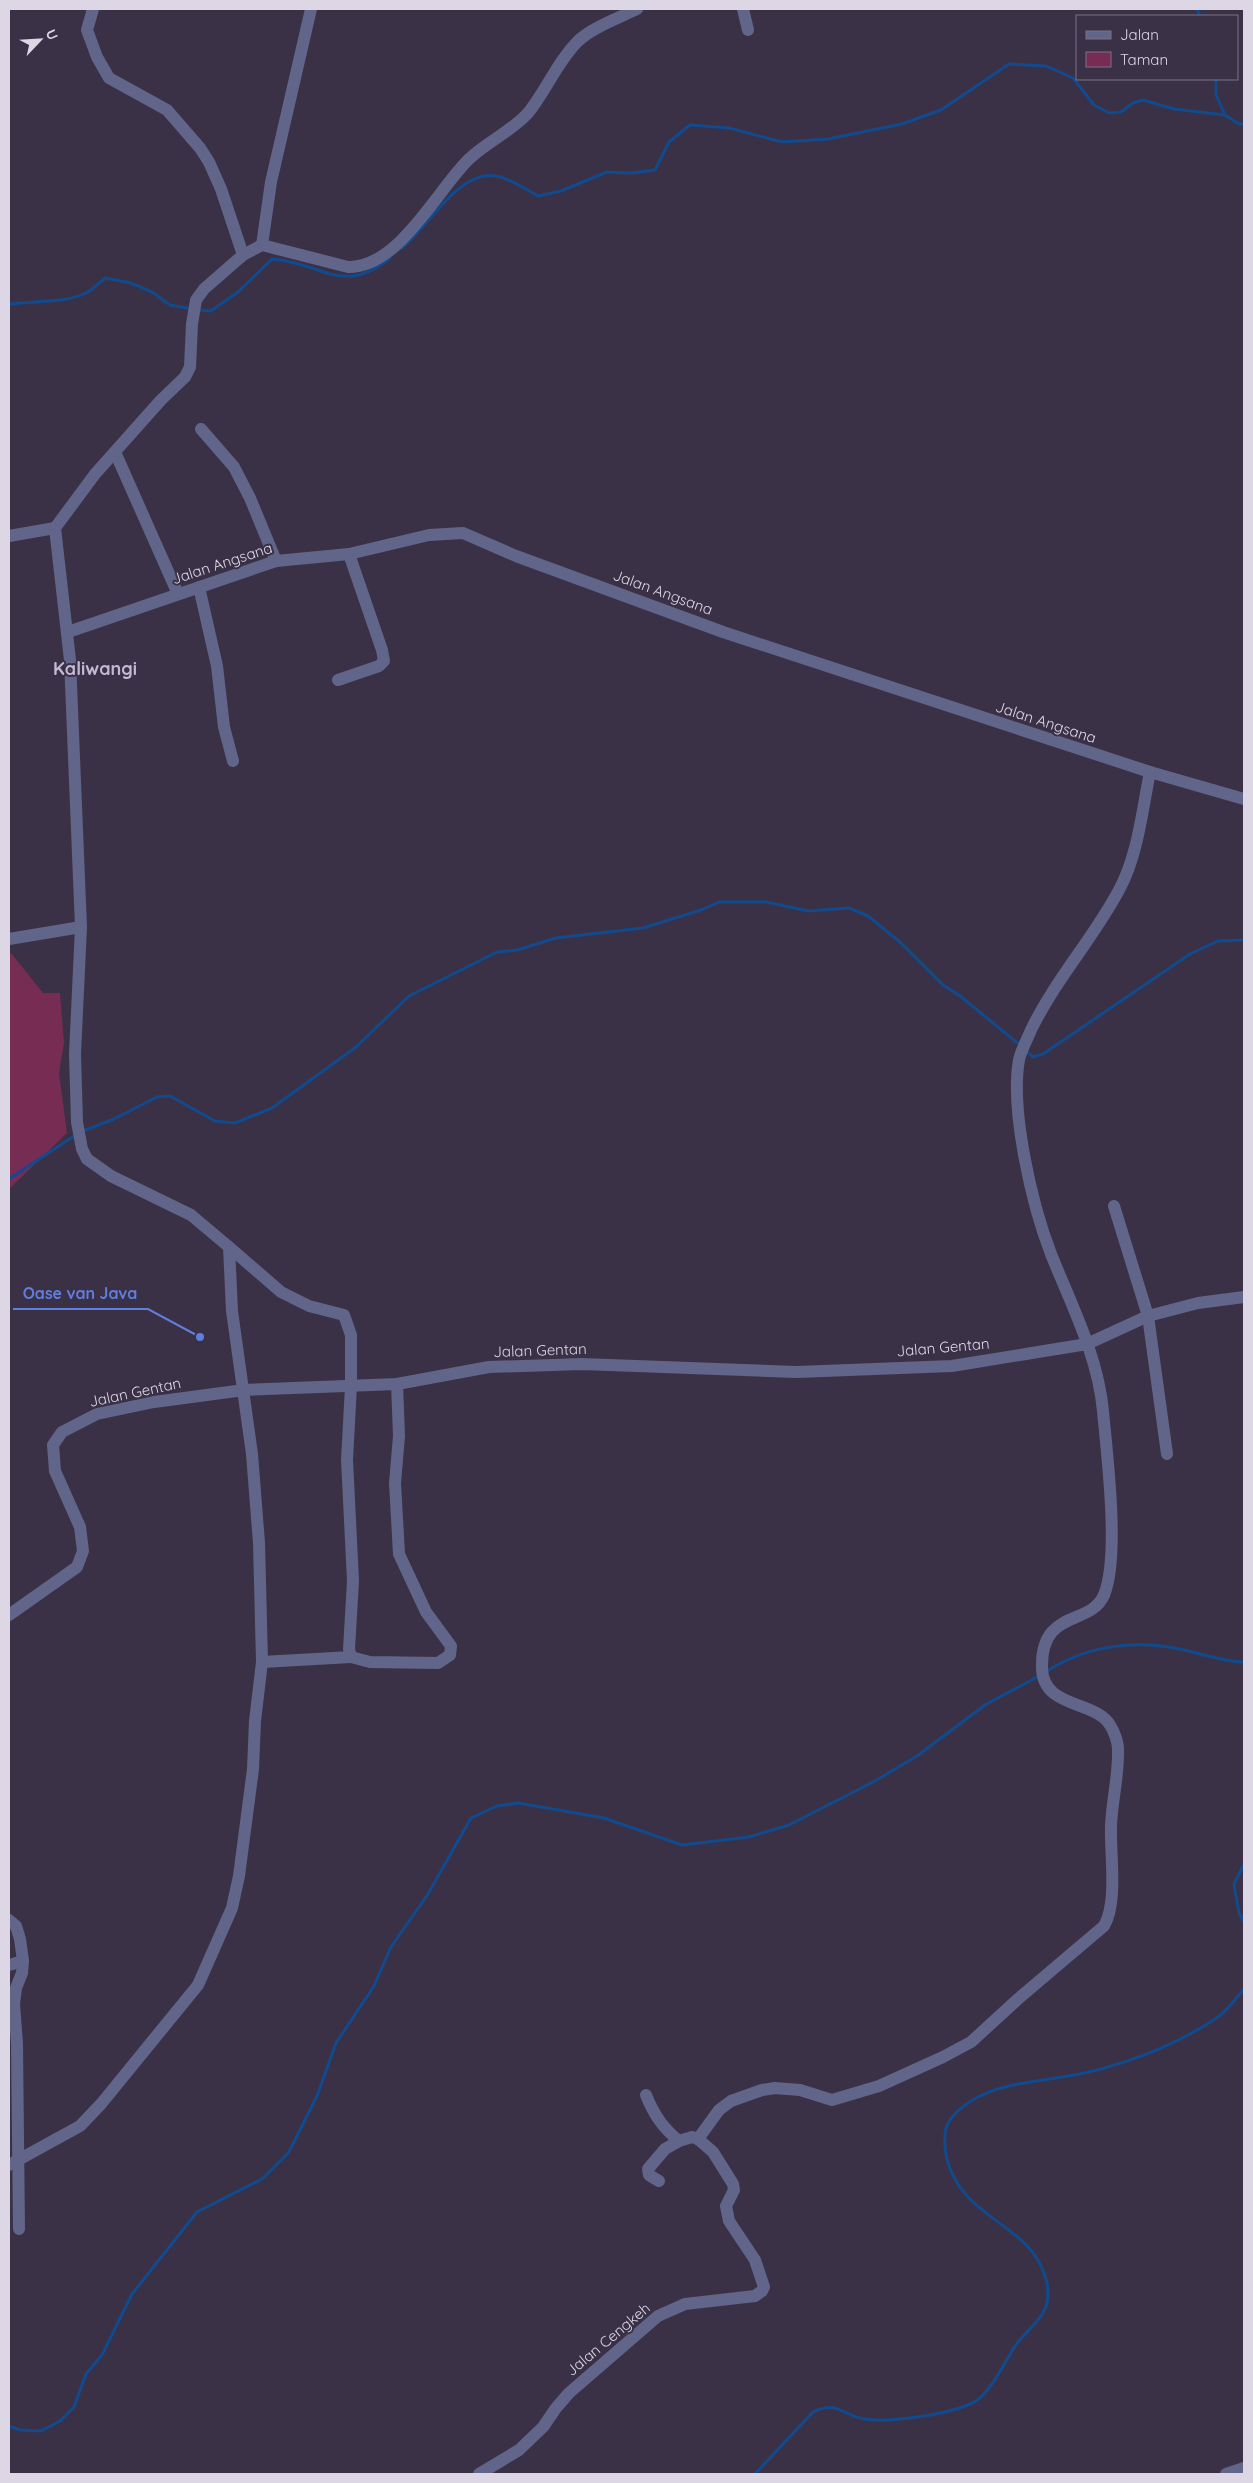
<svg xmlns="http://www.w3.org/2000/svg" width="1253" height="2483" font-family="Quicksand,sans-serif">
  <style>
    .green { fill: #762c53 }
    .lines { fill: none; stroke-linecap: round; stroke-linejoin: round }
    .stream { stroke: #114a8d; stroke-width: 3 }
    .minor { stroke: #616589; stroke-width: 12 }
    .labels { text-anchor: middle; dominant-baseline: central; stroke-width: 4; stroke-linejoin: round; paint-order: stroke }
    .street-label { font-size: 15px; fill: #ddd7e5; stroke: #3a3147 }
    .quarter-label { font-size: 18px; font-weight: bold; fill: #c4b9d5; stroke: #3a3147 }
    .leader { fill: none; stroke: #607edd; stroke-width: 2 }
    .callout-dot { fill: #607edd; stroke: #3a3147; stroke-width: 2 }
    .callout-label { font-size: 16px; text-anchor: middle; font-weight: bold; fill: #607edd; stroke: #3a3147; stroke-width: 4; stroke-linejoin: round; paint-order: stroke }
  </style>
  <rect width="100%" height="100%" fill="#3a3147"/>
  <path class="green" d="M11 953 43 993H60L64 1043 59 1073 67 1133 9 1189V954Z"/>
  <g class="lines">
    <g class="stream">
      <path d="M1197 9 1200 16"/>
      <path d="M1216 79V95L1225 115"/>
      <path d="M402 248C429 226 458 170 496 176 511 179 525 189 538 196L561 191 607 172 632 173 655 170 669 142 690 125 729 128 782 142 828 139 902 124 941 110 1009 64 1046 66 1073 78 1094 105 1109 113 1121 112 1133 103 1143 100 1174 109 1225 115 1239 124H1244"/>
      <path d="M9 304C31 301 67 303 86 293 93 289 99 283 105 278L131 283 152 292 170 305 192 309"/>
      <path d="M199 310 211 311 238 292 272 259C321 262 342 297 390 258"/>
      <path d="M1026 1051 1033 1057 1043 1054 1190 954 1218 941 1244 940"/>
      <path d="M83 1131 114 1119 157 1097 170 1096 215 1121 235 1123 272 1108 356 1047 409 996 497 952 517 950 556 938 643 928 701 910 719 902H766L808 911 849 908 868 916 900 942 943 985 960 996 1020 1045"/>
      <path d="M9 1179 77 1134"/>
      <path d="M1047 1671C1088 1645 1136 1639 1184 1650 1203 1654 1224 1662 1244 1662"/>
      <path d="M1244 1864 1234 1884 1239 1913 1244 1922"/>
      <path d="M9 2426 20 2430 41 2431 60 2421 74 2407 86 2374 102 2355 132 2294 197 2212 262 2179 289 2152 317 2096 336 2043 374 1986 391 1947 428 1894 471 1818 497 1806 518 1803 604 1818 682 1845 749 1837 789 1825 875 1781 917 1756 985 1705 1039 1676"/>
      <path d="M755 2474 813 2412C838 2400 843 2416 864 2419 889 2423 961 2414 980 2398 997 2382 1005 2360 1018 2342 1026 2332 1040 2321 1045 2309 1049 2299 1049 2286 1045 2276 1033 2237 996 2226 970 2199 956 2185 946 2165 945 2146 944 2134 945 2124 954 2115 987 2079 1045 2083 1089 2072 1134 2061 1180 2043 1218 2017 1228 2010 1236 1998 1244 1989"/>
    </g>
    <g class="minor">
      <path d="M93 9 87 30 97 57 109 78 167 110 200 148 209 162 221 189 243 255"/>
      <path d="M743 9 748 30"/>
      <path d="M262 245 271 182 311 9"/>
      <path d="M201 429 234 467 250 498 276 561"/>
      <path d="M115 452 178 594"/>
      <path d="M9 536 55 528"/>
      <path d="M199 587 217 666 224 727 233 761"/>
      <path d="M68 632 276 561 349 554 429 535 463 533 516 556 723 632 1150 772 1244 799"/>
      <path d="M338 680 379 666 384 661 382 650 349 554"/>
      <path d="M9 939 81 927 70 660 55 528 95 474 161 400 185 377 190 367 192 324 196 300 204 289 243 255 262 245 348 267C398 268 436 192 468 160 486 142 511 132 528 113 546 91 557 62 578 41 593 27 619 18 637 9"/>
      <path d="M1114 1206 1148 1316 1167 1454"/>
      <path d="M229 1247 281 1292 309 1306 344 1315 351 1335V1386L347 1460 353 1581 349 1649 351 1657 370 1662 438 1663 450 1655 451 1646 426 1612 399 1554 395 1483 399 1436 397 1384"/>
      <path d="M9 1615 77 1567 83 1551 80 1527 55 1471 53 1445 62 1432 97 1414 154 1402 244 1390 397 1384 489 1367 582 1364 797 1372 952 1366 1087 1344 1148 1316 1198 1303 1244 1297"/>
      <path d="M262 1662 351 1657"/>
      <path d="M9 1920 16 1926 20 1939 23 1961 22 1973 16 1988 14 2004 17 2044 19 2229"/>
      <path d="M9 1965 23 1961"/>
      <path d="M646 2095C654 2115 663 2128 679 2141L692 2137 698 2139"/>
      <path d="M698 2139 719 2110 731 2101 762 2090 775 2088 800 2090 832 2100 879 2086 943 2057 971 2042 1018 1999 1104 1926C1118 1902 1110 1855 1111 1826 1112 1800 1119 1774 1118 1749 1118 1742 1114 1731 1110 1725 1095 1700 1042 1709 1042 1667 1041 1608 1090 1627 1104 1595 1120 1556 1107 1456 1103 1411 1098 1356 1071 1304 1051 1254 1032 1205 1010 1110 1019 1060 1021 1050 1027 1040 1031 1030 1055 980 1093 939 1119 890 1138 855 1142 811 1150 772"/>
      <path d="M9 2165 80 2126 101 2104 198 1985 232 1908 239 1876 253 1769 255 1721 262 1662 259 1543 252 1454 232 1311 229 1247 191 1215 111 1176 87 1159 82 1149 77 1122 75 1054 81 927"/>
      <path d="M659 2181 649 2175 648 2169 665 2149 679 2141"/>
      <path d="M479 2474 519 2450 543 2427 556 2408 569 2393 658 2316 685 2304 755 2296 762 2291 764 2287 755 2260 729 2221 726 2206 734 2190 733 2184 713 2152 698 2139"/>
      <path d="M1226 2474 1244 2468"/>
    </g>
  </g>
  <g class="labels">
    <g class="street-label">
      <text transform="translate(222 563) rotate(-18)">Jalan Angsana</text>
      <text transform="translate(663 592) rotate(20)">Jalan Angsana</text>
      <text transform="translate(1046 722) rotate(18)">Jalan Angsana</text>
      <text transform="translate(943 1347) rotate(-5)">Jalan Gentan</text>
      <text transform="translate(540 1350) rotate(-2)">Jalan Gentan</text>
      <text transform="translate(135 1392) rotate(-12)">Jalan Gentan</text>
      <text transform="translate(608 2339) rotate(-40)">Jalan Cengkeh</text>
    </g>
    <g class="quarter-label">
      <text x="95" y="668">Kaliwangi</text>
    </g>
  </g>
  <path class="leader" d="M200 1337L148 1309H13"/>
  <circle class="callout-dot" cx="200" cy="1337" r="5"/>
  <g class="callout-label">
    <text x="80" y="1299">Oase van Java</text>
  </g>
  <rect width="1253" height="2483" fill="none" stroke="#ddd7e5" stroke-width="20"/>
  <rect x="1076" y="15" width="162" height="65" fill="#3a3147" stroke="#7b7386"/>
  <rect x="1086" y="31" width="25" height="8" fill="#616589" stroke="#7b7386"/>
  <text x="1120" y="40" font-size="15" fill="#ddd7e5">Jalan</text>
  <rect x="1086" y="52" width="25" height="15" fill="#762c53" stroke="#7b7386"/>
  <text x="1120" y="65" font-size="15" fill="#ddd7e5">Taman</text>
  <g transform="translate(40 40) rotate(65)" stroke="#3a3147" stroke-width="4" paint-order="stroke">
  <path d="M0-4L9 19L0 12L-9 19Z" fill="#ddd7e5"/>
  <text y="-8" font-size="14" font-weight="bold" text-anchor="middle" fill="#ddd7e5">U</text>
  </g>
</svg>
